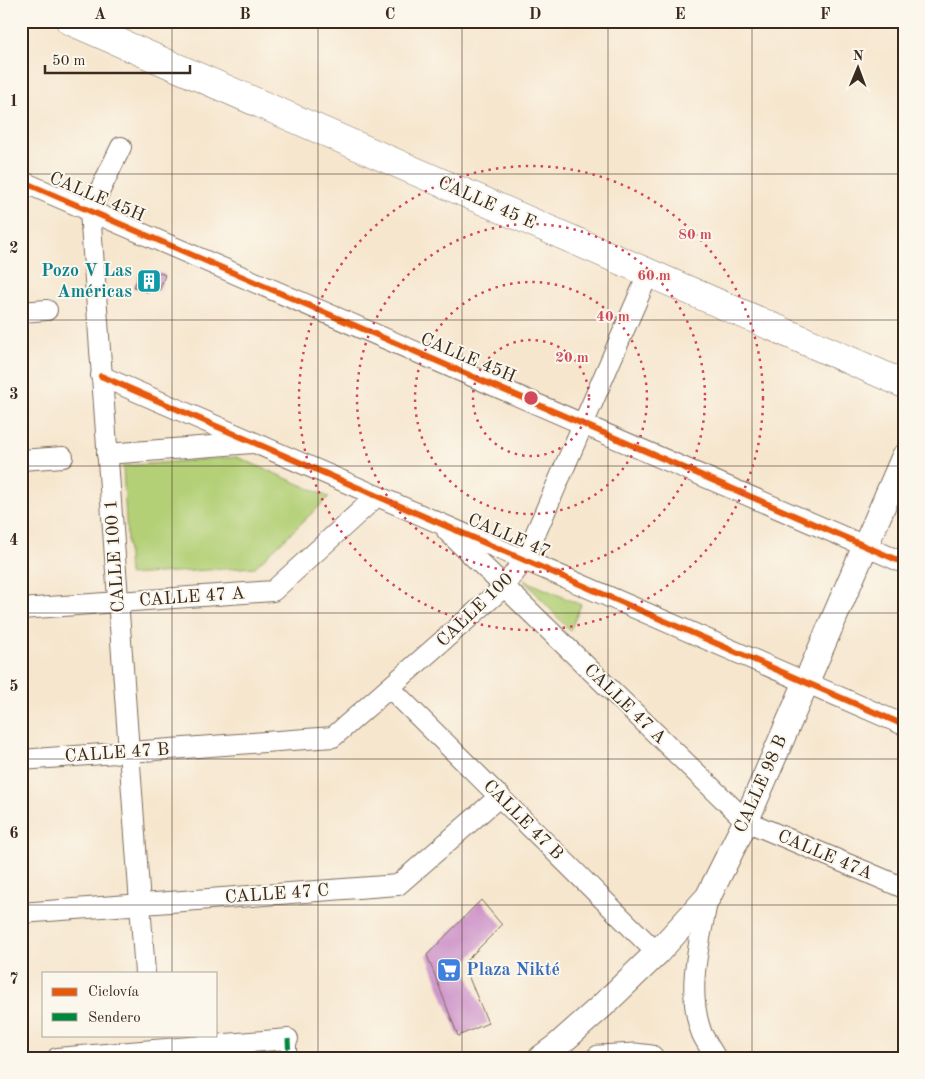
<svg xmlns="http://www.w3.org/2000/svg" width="925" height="1079" font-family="'Old Standard TT',serif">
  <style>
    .green { fill: #b3d077; stroke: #777d4a }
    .building { fill: #ca8dc7 }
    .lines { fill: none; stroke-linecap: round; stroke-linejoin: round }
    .pedestrian-casing { stroke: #7c6c5c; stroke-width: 17 }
    .minor-casing { stroke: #7c6c5c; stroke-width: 22 }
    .tertiary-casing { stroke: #7c6c5c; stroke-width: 27 }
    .secondary-casing { stroke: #7c6c5c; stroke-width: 29 }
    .pedestrian { stroke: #fff; stroke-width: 15 }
    .minor { stroke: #fff; stroke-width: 20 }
    .tertiary { stroke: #fff; stroke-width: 25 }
    .secondary { stroke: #fff; stroke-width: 28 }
    .quiet { stroke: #00873e; stroke-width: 5; stroke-dasharray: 10 5; stroke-linecap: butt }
    .cycleway-casing { stroke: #fbf7ec; stroke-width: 9 }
    .cycleway { stroke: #e8590c; stroke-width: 6 }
    .grid { fill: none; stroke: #3b2a1e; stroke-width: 1; stroke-opacity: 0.55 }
    .ring { fill: none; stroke: #d1495b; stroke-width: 2.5; stroke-dasharray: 2.5 5 }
    .labels { text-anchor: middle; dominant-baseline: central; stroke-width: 4; stroke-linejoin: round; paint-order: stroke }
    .street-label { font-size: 18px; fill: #3b2a1e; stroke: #fbf7ec }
    .culture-label { font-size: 18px; font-weight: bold; fill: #0d838f; stroke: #fbf7ec; text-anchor: end }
    .shop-label { font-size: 18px; font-weight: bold; fill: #366cbe; stroke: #fbf7ec; text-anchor: start }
    .centre { fill: #d1495b; stroke: #fbf7ec; stroke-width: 2.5 }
    .ring-label { font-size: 15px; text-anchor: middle; font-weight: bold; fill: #d1495b; stroke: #fbf7ec; stroke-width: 4; stroke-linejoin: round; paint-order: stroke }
    .neatline { fill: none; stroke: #3b2a1e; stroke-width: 2 }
    .grid-label { font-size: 16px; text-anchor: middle; font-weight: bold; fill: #3b2a1e }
  </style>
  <rect width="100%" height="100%" fill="#fbf7ec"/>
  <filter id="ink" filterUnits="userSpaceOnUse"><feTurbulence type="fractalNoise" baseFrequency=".02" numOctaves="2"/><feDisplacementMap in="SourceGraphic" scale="10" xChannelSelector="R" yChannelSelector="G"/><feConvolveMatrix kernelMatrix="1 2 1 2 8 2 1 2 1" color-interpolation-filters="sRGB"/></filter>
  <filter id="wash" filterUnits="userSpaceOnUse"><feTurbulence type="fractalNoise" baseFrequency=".0096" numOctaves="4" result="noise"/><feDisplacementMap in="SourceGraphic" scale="20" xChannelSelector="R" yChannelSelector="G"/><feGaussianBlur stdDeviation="1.12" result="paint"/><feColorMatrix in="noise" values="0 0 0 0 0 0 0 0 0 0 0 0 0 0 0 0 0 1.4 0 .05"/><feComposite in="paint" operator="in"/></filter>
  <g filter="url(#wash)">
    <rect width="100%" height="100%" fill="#f6e6ce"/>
    <g class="green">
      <path d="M237 457 329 497 255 567 129 575 123 466Z"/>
      <path d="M524 580 581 605 570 631Z"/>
    </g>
    <g id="blocks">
      <g class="building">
        <path d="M21 248H24V278L21 279Z"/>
        <path d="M153 270 165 275 159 291 149 287 147 292 134 287 140 272 150 276Z"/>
        <path d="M481 900 502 925 466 961 465 968 467 973 488 1023 458 1036 427 955Z"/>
      </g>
    </g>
  </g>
  <g filter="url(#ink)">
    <use href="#blocks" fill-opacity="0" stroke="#7c6c5c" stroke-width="1"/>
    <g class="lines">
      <defs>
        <path id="pedestrian" d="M288 1039 289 1058"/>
        <g id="minor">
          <path d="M121 147 90 211 145 973"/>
          <path d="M21 181 904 563"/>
          <path d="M21 312 47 310"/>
          <path d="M101 376 904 725"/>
          <path d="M107 454 252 443"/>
          <path d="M21 460 63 457"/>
          <path d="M447 531 746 821 904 888"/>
          <path d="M21 609 273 591 377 496"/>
          <path d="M390 688 657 953"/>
          <path d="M21 760 333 737 504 587 524 560 644 284"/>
          <path d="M708 897C700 942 685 990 702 1034 706 1042 711 1050 716 1058"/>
          <path d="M21 913 398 885 500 796"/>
          <path d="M57 1058 288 1039"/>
        </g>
        <g id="tertiary">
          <path d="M541 1058 557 1046 602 1006 657 953 708 897 746 821 904 457"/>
          <path d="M599 1058 635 1056 651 1058"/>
        </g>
        <path id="secondary" d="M70 21 904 384"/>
      </defs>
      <use href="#pedestrian" class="pedestrian-casing"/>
      <use href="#minor" class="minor-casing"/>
      <use href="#tertiary" class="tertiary-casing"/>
      <use href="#secondary" class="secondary-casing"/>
      <use href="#pedestrian" class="pedestrian"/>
      <use href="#minor" class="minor"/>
      <use href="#tertiary" class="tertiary"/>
      <use href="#secondary" class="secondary"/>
      <path class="quiet" d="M288 1039 289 1058"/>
      <defs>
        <g id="cycleway">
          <path d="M21 181 904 563"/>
          <path d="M101 376 904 725"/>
        </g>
      </defs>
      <use href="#cycleway" class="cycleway-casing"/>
      <use href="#cycleway" class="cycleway"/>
    </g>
  </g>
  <path class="grid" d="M172 21V973M318 21V1058M462 21V1058M608 21V1058M752 21V1058M21 174H904M21 320H904M21 466H904M21 613H904M21 759H904M21 905H904M172 1035V1058"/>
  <g class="ring">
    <circle cx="531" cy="398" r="58"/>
    <circle cx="531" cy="398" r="116"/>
    <circle cx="531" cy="398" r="174"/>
    <circle cx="531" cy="398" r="232"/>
  </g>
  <defs>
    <symbol id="building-square" viewBox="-11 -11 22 22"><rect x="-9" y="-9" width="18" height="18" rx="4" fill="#0f9aa8" stroke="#fbf7ec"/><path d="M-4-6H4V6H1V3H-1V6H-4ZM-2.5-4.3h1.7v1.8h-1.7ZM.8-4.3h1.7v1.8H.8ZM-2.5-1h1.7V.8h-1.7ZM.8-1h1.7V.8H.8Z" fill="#fff"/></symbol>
    <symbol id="supermarket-square" viewBox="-11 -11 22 22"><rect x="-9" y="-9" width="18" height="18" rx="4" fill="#3f7fe0" stroke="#fbf7ec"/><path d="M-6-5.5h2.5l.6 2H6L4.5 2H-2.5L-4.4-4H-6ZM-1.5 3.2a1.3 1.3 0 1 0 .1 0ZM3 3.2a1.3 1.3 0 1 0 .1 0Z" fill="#fff"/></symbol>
  </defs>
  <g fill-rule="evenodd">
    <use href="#building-square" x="135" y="267" width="28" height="28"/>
    <use href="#supermarket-square" x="435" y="956" width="28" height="28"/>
  </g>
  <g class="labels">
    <g class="street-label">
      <text transform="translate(97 197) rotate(23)">CALLE 45H</text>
      <text transform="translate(487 203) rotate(24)">CALLE 45 E</text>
      <text transform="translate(468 358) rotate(23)">CALLE 45H</text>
      <text transform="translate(509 536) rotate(23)">CALLE 47</text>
      <text transform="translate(115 556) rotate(-94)">CALLE 100 1</text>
      <text transform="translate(192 597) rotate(-4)">CALLE 47 A</text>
      <text transform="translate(475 610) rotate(-44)">CALLE 100</text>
      <text transform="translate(625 704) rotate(44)">CALLE 47 A</text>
      <text transform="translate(117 753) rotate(-4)">CALLE 47 B</text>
      <text transform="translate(761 784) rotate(-66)">CALLE 98 B</text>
      <text transform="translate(523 820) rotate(45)">CALLE 47 B</text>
      <text transform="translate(825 855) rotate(23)">CALLE 47A</text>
      <text transform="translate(277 894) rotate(-4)">CALLE 47 C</text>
    </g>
    <g class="culture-label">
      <text x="132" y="271">Pozo V Las<tspan x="132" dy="21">Américas</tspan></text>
    </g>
    <g class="shop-label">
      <text x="466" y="970">Plaza Nikté</text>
    </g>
  </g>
  <circle cx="531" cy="398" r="8" class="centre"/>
  <g class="ring-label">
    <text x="695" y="239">80 m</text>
    <text x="654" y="280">60 m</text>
    <text x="613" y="321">40 m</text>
    <text x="572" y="362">20 m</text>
  </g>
  <rect width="925" height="1079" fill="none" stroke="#fbf7ec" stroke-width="55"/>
  <rect x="42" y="972" width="175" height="65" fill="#fbf7ec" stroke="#aea59a"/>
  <rect x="52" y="988" width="25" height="8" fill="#e8590c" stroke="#aea59a"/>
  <text x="88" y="996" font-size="15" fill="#3b2a1e">Ciclovía</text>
  <rect x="52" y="1013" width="25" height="8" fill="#00873e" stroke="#aea59a"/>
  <text x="88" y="1022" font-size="15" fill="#3b2a1e">Sendero</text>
  <g transform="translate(858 68) rotate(1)" stroke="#fbf7ec" stroke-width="4" paint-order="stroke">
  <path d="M0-4L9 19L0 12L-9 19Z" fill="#3b2a1e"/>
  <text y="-8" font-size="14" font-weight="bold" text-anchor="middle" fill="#3b2a1e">N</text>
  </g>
  <path d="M45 65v8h145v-8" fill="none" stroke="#3b2a1e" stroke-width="2.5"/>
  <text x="52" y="65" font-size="15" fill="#3b2a1e" stroke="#fbf7ec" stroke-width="4" paint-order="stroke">50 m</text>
  <rect x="28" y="28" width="870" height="1024" class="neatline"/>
  <g class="grid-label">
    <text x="100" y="19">A</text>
    <text x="245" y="19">B</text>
    <text x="390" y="19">C</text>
    <text x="535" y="19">D</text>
    <text x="680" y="19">E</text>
    <text x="825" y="19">F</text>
    <text x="14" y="106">1</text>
    <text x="14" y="253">2</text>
    <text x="14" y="399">3</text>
    <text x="14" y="545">4</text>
    <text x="14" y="691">5</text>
    <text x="14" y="838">6</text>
    <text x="14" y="984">7</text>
  </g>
</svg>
